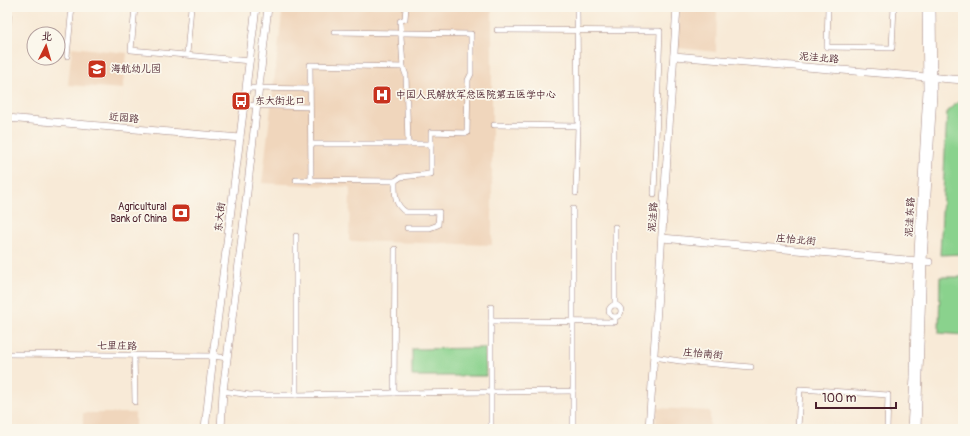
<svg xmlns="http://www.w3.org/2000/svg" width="970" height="436" font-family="Pangolin,'LXGW WenKai TC',sans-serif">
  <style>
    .built { fill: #f0d6bc }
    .green { fill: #8ad28d; stroke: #6a785c }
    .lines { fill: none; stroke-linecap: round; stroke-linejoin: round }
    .street-casing { stroke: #a18481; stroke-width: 6 }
    .secondary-casing { stroke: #a18481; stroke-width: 8 }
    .street { stroke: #fff; stroke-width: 5 }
    .secondary { stroke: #fff; stroke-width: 7 }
    .labels { text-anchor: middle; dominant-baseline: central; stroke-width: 3.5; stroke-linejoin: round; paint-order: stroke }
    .street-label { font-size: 10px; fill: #4a1f2b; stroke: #fbf7ec }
    .poi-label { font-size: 10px; fill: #4a1f2b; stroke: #fbf7ec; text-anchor: start }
  </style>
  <rect width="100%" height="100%" fill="#fbf7ec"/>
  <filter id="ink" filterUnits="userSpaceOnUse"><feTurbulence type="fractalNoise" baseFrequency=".025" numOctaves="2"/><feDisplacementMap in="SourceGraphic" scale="8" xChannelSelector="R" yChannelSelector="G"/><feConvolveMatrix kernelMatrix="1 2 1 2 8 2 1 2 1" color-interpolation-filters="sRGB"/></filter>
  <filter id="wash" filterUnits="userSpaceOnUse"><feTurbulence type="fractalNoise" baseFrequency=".012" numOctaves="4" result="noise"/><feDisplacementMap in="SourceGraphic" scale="16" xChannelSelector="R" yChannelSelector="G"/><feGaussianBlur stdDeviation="0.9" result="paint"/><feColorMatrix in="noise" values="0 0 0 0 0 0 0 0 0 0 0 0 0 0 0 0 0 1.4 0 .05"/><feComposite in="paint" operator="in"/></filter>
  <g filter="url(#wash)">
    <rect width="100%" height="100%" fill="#f8ead7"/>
    <g class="built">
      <path d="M283 7H492V245L349 241 350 187 262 183Z"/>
      <path d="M680 7H717L716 52 678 48Z"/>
      <path d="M72 47 127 53 123 89 68 85Z"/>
      <path d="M657 408 710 411V429H655Z"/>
      <rect x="83" y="413" width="52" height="16"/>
    </g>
    <g class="green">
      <path d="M963 98V254L940 255 947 111Z"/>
      <path d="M940 277H963V335L939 333Z"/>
      <path d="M485 348 486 376H412V349Z"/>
    </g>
  </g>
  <g filter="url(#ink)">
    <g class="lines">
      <defs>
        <g id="street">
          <path d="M135 7 131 50 250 61"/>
          <path d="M828 7 827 47 892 48 894 7"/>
          <path d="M497 30 660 31 654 194"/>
          <path d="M187 54 191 7"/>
          <path d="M67 56 72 7"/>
          <path d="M403 67 406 75 408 144"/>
          <path d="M246 88 310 89"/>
          <path d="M244 105 310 107"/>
          <path d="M494 125 578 126"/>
          <path d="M311 144H431"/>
          <path d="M296 180 395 181 401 177 431 174V132L467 133 468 80 471 74V34L334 32"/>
          <path d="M311 181 310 65 403 67 400 21 405 19 406 7"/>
          <path d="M395 181C395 193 394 205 406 212H439L438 225 430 228H407"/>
          <path d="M576 193 578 126 577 7"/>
          <circle cx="615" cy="311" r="6"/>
          <path d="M615 305V227"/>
          <path d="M491 321 615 322V317"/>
          <path d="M7 354 213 356 227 358"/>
          <path d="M134 355 135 402"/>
          <path d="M654 357 680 361 751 367"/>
          <path d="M223 391 250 395H296L394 393 573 391V209"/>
          <path d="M394 393 395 249"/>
          <path d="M296 395V236"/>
          <path d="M491 429V307"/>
          <path d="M573 429V391"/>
          <path d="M798 429 800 389 888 395 887 429"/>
        </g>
        <g id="secondary">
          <path d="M7 25 8 7"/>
          <path d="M674 56 963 80"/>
          <path d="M7 118 240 138"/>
          <path d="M662 238 929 262"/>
          <path d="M205 429 213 356 256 7"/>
          <path d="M221 429 223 391 239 263 268 7"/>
          <path d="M649 429 677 7"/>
          <path d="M911 429 914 377 915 308 927 90 926 7"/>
          <path d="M917 429 923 261 933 94 932 7"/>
        </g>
      </defs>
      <use href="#street" class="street-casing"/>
      <use href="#secondary" class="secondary-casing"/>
      <use href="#street" class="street"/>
      <use href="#secondary" class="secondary"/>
    </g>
  </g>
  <defs>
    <symbol id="school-square" viewBox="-11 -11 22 22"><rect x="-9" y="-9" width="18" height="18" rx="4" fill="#c8321e" stroke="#fbf7ec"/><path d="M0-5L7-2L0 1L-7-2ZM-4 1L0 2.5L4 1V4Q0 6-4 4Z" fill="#fff"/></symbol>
    <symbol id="hospital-square" viewBox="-11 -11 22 22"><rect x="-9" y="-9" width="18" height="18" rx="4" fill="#c8321e" stroke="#fbf7ec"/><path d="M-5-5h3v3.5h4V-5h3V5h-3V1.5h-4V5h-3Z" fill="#fff"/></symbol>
    <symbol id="bus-square" viewBox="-11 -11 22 22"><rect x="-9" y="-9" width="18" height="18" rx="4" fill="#c8321e" stroke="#fbf7ec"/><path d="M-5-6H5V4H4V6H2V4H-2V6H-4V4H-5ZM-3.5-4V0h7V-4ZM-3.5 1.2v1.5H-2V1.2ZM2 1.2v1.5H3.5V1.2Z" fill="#fff"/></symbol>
    <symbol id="bank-square" viewBox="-11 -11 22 22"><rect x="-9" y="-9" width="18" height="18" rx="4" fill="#c8321e" stroke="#fbf7ec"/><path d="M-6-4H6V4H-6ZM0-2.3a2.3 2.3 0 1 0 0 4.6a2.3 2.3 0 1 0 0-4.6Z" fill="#fff"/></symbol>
  </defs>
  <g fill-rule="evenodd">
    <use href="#school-square" x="86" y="58" width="22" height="22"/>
    <use href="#hospital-square" x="371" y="84" width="22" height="22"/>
    <use href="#bus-square" x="230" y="90" width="22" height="22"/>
    <use href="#bank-square" x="170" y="202" width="22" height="22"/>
  </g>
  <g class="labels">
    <g class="street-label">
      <text transform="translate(819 58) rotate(5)">泥洼北路</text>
      <text transform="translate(124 118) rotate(5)">近园路</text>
      <text transform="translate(220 217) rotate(-83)">东大街</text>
      <text transform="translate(653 217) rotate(-86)">泥洼路</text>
      <text transform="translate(910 217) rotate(-87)">泥洼东路</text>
      <text transform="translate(796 240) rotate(5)">庄怡北街</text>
      <text transform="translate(117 346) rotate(1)">七里庄路</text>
      <text transform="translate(703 354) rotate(5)">庄怡南街</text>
    </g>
    <g class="poi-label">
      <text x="111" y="69">海航幼儿园</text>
      <text x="396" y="95">中国人民解放军总医院第五医学中心</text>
      <text x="255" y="101">东大街北口</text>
      <text x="167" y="207" text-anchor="end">Agricultural<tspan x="167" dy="12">Bank of China</tspan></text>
    </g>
  </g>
  <rect width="970" height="436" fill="none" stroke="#fbf7ec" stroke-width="24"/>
  <g transform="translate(46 46) rotate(5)"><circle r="19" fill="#fbf7ec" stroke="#b4a19f"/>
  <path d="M0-3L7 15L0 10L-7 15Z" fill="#c8321e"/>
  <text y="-6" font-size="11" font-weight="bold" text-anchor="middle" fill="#4a1f2b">北</text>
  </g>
  <path d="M816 402v6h80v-6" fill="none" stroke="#4a1f2b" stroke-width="2"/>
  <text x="822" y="402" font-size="12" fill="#4a1f2b" stroke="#fbf7ec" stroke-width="3" paint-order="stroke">100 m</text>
</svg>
